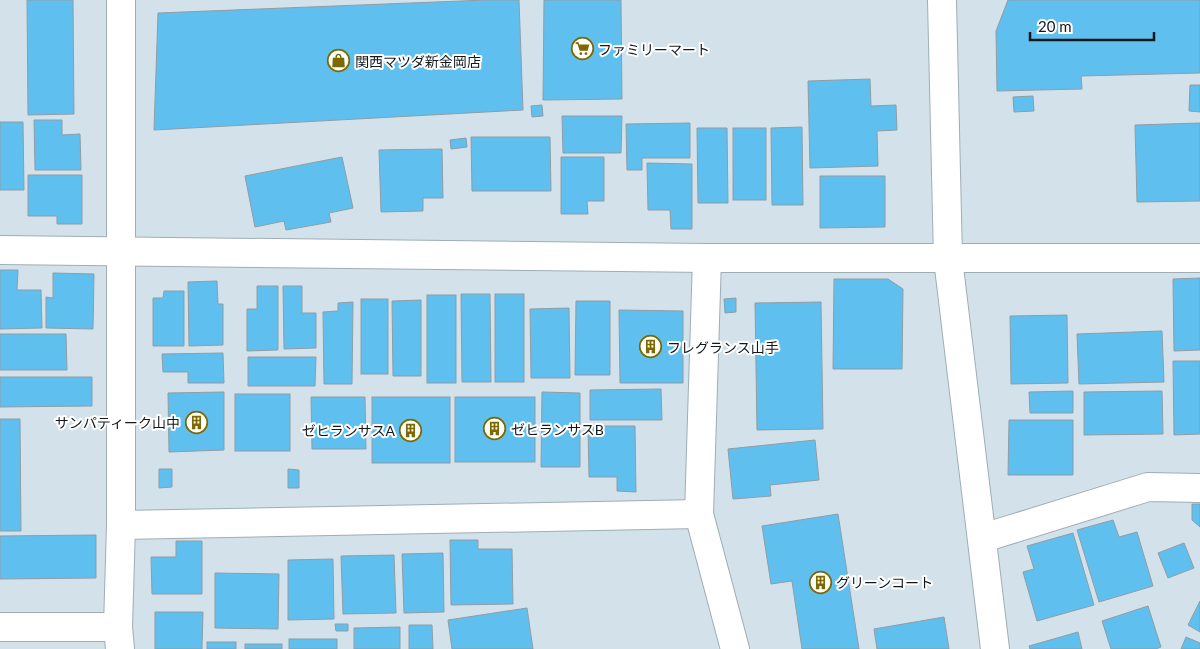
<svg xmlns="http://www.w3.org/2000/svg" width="1200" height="649" font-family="Lato,'Noto Sans JP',sans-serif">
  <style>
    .building { fill: #5fc0ef; stroke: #8f9da5 }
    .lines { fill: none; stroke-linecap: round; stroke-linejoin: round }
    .minor-casing { stroke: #9fadb5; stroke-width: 30 }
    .minor { stroke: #fff; stroke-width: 28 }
    .labels { text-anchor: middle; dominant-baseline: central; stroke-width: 4; stroke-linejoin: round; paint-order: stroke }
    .poi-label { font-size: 14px; fill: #13181b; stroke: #fff; text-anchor: start }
  </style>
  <rect width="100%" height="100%" fill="#d3e2ea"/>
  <g class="building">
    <path d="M27 0H73L74 114 28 115Z"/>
    <path d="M486 0H519L523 110 154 130 158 13Z"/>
    <path d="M544 0H621L622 99 543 100Z"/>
    <path d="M1008 0H1200V73L1081 76 1082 89 997 91 996 31Z"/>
    <path d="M870 79 871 106 896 105 897 130 877 131 878 166 810 168 808 81Z"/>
    <path d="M1190 85H1200V112L1189 111Z"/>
    <path d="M1033 96 1034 111 1014 112 1013 97Z"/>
    <path d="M542 105 543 116 532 117 531 106Z"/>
    <path d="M562 116H622L621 153H563Z"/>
    <path d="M34 120H62V135L80 134 81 170H35Z"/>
    <path d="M0 122H23L24 190H0Z"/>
    <path d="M690 123V158H642V170H627L626 124Z"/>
    <path d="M1200 123V201L1137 202 1135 125Z"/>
    <path d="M802 127 803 205H772L771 128Z"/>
    <path d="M697 128H727L728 203H698Z"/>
    <rect x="733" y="128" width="33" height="72"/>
    <path d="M471 137H550L551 191H472Z"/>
    <path d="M466 138 467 147 451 149 450 140Z"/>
    <path d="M442 149 443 198H423V211L381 212 379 150Z"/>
    <path d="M342 157 353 208 329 213 331 222 286 230 284 221 255 227 245 176Z"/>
    <path d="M561 157H604V201H587L588 214H561Z"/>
    <path d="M647 163 692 164V229H671L670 210H648Z"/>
    <path d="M28 175H82V224H57V216H28Z"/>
    <path d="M820 176H885V227L820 228Z"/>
    <path d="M0 270H18L17 290H41L42 328 0 329Z"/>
    <path d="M53 273 94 274 93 329 46 328V297L53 298Z"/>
    <path d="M1200 278V350L1174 351 1173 279Z"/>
    <path d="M834 279H888L903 289 902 369H833Z"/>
    <path d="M217 281 218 304H223V345L189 346 188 282Z"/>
    <path d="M257 286H278V350L247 351V309H257Z"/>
    <path d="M283 286H302V313H316V348L284 349Z"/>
    <path d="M164 291H184V346H153V298H163Z"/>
    <path d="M461 294H490L491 382H462Z"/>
    <rect x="495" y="294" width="29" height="88"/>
    <rect x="427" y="295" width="29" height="88"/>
    <path d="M736 298V312L725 313 724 299Z"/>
    <rect x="361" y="299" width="27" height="75"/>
    <path d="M421 300V376H393L392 301Z"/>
    <path d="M576 301H610V375H575Z"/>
    <path d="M353 302 352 384H324L323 312 338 311V303Z"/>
    <path d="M821 302 823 429 757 430 755 303Z"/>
    <path d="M569 308 570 378H531L530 309Z"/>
    <path d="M619 310 683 311V383H620Z"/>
    <path d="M1067 315 1068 383 1011 384 1010 316Z"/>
    <path d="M1162 331 1164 382 1079 384 1077 334Z"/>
    <path d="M0 334H66L67 370H0Z"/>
    <path d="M223 353 224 383H188V372H163L162 354Z"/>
    <path d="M248 357H316L315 386H248Z"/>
    <path d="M1173 361H1200V434L1174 435Z"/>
    <path d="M0 377H92V406L0 407Z"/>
    <path d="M661 389 662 420H590V390Z"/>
    <path d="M1073 391V413H1030L1029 392Z"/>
    <path d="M1162 391 1163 434 1084 435V392Z"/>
    <path d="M224 392V450L169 452 168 393Z"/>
    <path d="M542 392 580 393V467H541Z"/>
    <rect x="235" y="394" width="55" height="57"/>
    <path d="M311 397H365L366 449H312Z"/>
    <rect x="372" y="397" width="78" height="66"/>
    <rect x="455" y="397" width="80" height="65"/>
    <path d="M0 419H20L21 531H0Z"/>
    <path d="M1009 420H1073V475H1008Z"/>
    <path d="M588 426H635L636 492 617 491V477H589Z"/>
    <path d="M815 440 819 480 770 485 771 496 733 499 728 449Z"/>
    <path d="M159 469H172V487L159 488Z"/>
    <path d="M288 469 299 470V488H288Z"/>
    <path d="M1192 504H1200V527L1192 520Z"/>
    <path d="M838 514 859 649H802L792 581 771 584 762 526Z"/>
    <path d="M1113 520 1119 537 1137 532 1153 586 1099 602 1077 530Z"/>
    <path d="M1073 533 1094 605 1037 621 1023 572 1034 569 1027 546Z"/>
    <path d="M96 535V578L0 579V536Z"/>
    <path d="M450 540H478V549H512L513 604 451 605Z"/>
    <path d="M176 541H202V594H152L151 557H176Z"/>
    <path d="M1184 543 1194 568 1168 578 1158 553Z"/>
    <path d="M443 553 444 612 404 613 402 554Z"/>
    <path d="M394 555 396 613 343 614 341 556Z"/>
    <path d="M333 559 334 619 288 620V560Z"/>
    <path d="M215 573 279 574 278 629 215 628Z"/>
    <path d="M1200 601V632L1188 625Z"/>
    <path d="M1148 606 1161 647 1156 649H1111L1102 621Z"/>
    <path d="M527 608 533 649H452L448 620Z"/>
    <path d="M155 612H203L202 649H155Z"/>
    <path d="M944 617 949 649H877L874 629Z"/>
    <path d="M335 624H348V631H336Z"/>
    <path d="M409 625H432L433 649H409Z"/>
    <path d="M400 627V649H354V628Z"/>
    <path d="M1078 632 1082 649H1030L1029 646Z"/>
    <path d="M1186 637 1200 643V649H1181Z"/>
    <rect x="289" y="639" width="48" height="10"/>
    <rect x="207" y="642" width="29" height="7"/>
    <rect x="245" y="644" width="37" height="5"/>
  </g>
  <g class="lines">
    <defs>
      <g id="minor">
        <path d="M942 0 948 259 995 649"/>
        <path d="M0 250 707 258H1200"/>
        <path d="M707 258 699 514 735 649"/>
        <path d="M121 525 699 514"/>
        <path d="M983 538 1148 487 1200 488"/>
        <path d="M0 627H118"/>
        <path d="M120 649 118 627 121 525V0"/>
      </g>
    </defs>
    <use href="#minor" class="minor-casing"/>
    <use href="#minor" class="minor"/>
  </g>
  <defs>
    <symbol id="supermarket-ring" viewBox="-11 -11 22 22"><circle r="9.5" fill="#fff" stroke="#7d6900" stroke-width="1.5"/><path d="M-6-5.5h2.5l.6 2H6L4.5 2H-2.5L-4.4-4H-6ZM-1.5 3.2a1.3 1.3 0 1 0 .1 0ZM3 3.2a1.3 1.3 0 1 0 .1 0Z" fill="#7d6900"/></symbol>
    <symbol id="shop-ring" viewBox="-11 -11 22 22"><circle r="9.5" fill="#fff" stroke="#7d6900" stroke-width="1.5"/><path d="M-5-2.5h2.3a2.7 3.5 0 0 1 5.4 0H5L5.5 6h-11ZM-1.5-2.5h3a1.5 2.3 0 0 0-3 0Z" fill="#7d6900"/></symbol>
    <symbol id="building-ring" viewBox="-11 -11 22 22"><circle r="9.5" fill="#fff" stroke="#7d6900" stroke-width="1.5"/><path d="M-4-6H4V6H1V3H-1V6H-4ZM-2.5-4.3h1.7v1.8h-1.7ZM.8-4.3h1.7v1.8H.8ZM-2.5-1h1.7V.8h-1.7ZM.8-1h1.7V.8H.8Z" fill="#7d6900"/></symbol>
  </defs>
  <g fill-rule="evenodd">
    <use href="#supermarket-ring" x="570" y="36" width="25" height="25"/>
    <use href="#shop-ring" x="326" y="48" width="25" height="25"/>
    <use href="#building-ring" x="638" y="334" width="25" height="25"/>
    <use href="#building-ring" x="184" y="410" width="25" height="25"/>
    <use href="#building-ring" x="482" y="416" width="25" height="25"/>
    <use href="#building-ring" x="398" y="418" width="25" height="25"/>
    <use href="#building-ring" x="808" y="570" width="25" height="25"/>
  </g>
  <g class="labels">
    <g class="poi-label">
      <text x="598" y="49">ファミリーマート</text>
      <text x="355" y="61">関西マツダ新金岡店</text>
      <text x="667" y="347">フレグランス山手</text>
      <text x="180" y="422" text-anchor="end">サンパティーク山中</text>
      <text x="511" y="429">ゼヒランサスB</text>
      <text x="395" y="430" text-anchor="end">ゼヒランサスA</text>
      <text x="836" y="582">グリーンコート</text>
    </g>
  </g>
  <path d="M1030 32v8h124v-8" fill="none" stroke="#13181b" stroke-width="2.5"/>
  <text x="1038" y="32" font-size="15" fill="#13181b" stroke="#ffffff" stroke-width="4" paint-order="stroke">20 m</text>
</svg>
